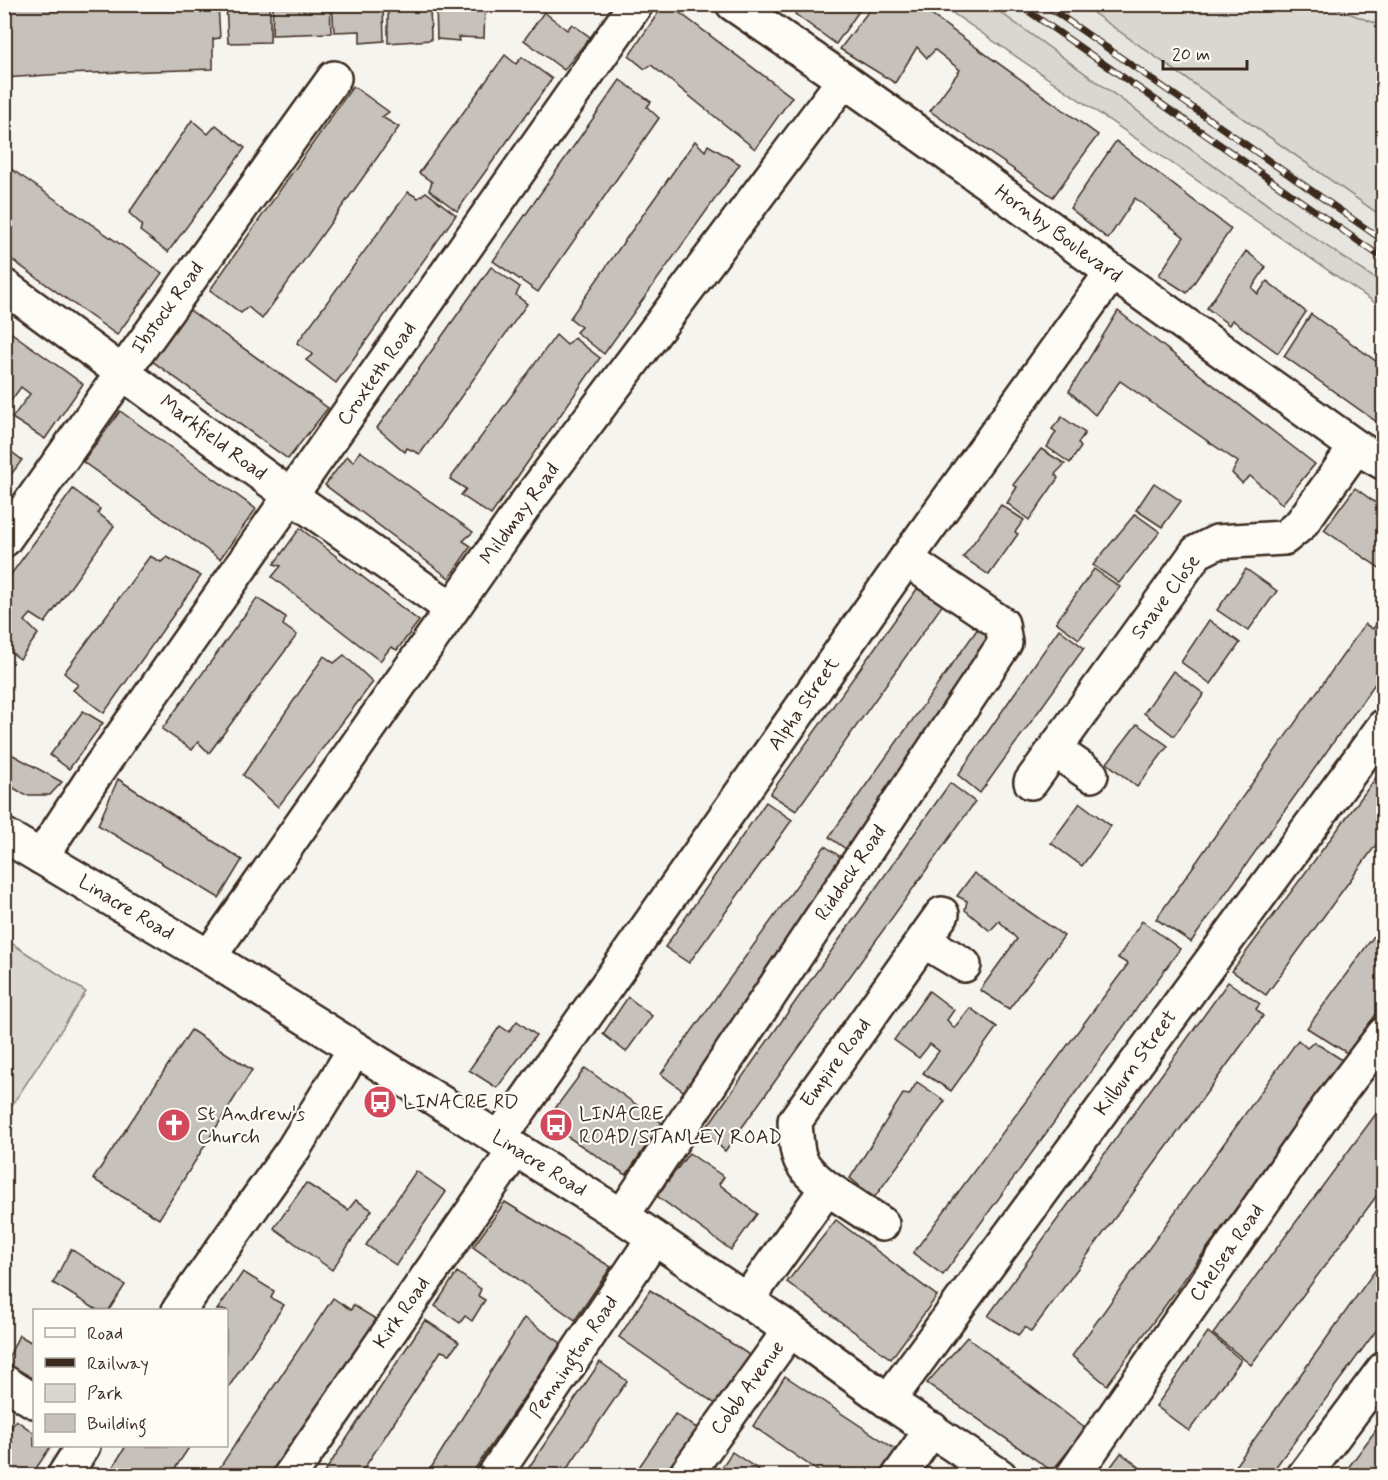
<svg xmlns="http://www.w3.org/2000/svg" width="1388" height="1480" font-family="Mynerve,sans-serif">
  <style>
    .built { fill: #e7e5df }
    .green { fill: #dad6d0; stroke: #8a8077; stroke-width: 1.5 }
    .building { fill: #c7c1bb; stroke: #3b2a1e; stroke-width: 1.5 }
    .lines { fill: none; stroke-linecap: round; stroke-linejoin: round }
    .minor-casing { stroke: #3b2a1e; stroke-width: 38 }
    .major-casing { stroke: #3b2a1e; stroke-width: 38 }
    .minor { stroke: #fdfcf7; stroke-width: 33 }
    .major { stroke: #fdfcf7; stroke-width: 33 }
    .rail-casing { stroke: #3b2a1e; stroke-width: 7 }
    .rail { stroke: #fdfcf7; stroke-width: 4.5; stroke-dasharray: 14; stroke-linecap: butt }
    .labels { text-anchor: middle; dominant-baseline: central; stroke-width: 4.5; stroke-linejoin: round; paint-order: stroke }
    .street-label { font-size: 20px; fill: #3b2a1e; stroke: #fdfcf7 }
    .poi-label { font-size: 20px; fill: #3b2a1e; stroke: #fdfcf7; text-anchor: start }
  </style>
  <rect width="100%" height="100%" fill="#f5f4ee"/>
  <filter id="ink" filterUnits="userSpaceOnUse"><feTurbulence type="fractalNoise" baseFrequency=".0167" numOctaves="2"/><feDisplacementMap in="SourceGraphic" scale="12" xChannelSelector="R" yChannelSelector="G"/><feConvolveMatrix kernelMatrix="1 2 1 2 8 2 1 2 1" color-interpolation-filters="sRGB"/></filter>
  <g filter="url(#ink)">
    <g class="built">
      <path d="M990 5H1082L1383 217V284L1310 235Z"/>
      <path d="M1327 5H1383V26Z"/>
    </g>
    <g class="green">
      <path d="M941 5H990L1310 235 1383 284V308Z"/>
      <path d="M1082 5H1327L1383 26V217Z"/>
      <path d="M5 939 86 992 5 1116Z"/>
    </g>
    <g class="building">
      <path d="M218 4 220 38 213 39V69L63 74 4 78V5Z"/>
      <path d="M226 4H270V42L228 43Z"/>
      <path d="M273 4H330L331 33 272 35Z"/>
      <path d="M332 4H383L384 41 360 43V31L334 32Z"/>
      <path d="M388 4H430L431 40 388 43Z"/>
      <path d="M436 4H485L484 38 458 37 459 41 437 39Z"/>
      <path d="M664 4H668L792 97 755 149 651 65 645 69 629 56Z"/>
      <path d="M801 4H864L836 44 795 14Z"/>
      <path d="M874 4H916L1098 135 1053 197 930 111 960 70 935 50 927 58 917 47 895 83 840 49Z"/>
      <path d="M544 12 567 30 572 24 590 37 564 70 524 40Z"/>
      <path d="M505 55 516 64 522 57 552 79 457 211 429 190 432 182 419 173Z"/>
      <path d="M620 80 651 102 647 107 659 118 538 292 493 261Z"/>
      <path d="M353 86 389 112 382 117 399 127 262 319 248 307 241 313 210 290Z"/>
      <path d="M192 120 208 134 216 125 245 148 168 252 140 231 142 225 129 213Z"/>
      <path d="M695 141 705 151 708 145 740 164 604 354 576 332 581 327 570 318Z"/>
      <path d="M1116 141 1231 229 1187 293 1159 275 1184 237 1135 198 1108 239 1070 208Z"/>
      <path d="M4 164 162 273 117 335 4 254Z"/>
      <path d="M408 192 418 198 426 192 456 215 336 383 306 360 313 354 297 343Z"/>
      <path d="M1246 251 1266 267 1252 288 1258 294 1267 281 1306 312 1278 353 1232 320 1229 325 1207 308Z"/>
      <path d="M491 267 520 287 516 295 527 304 420 454 407 448 405 452 377 428Z"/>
      <path d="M188 309 328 408 288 459 152 361Z"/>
      <path d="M1118 311 1315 464 1282 504 1250 476 1242 483 1232 473 1238 462 1120 381 1095 415 1069 391Z"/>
      <path d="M1311 314 1384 367V427L1284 356Z"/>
      <path d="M9 331 83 384 45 439 12 418 30 394 21 387 4 410V336Z"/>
      <path d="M556 335 567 345 574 338 600 358 491 515 461 495 466 489 450 479Z"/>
      <path d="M120 411 256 509 220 559 83 462Z"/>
      <path d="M1062 417 1085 433 1078 443 1081 447 1070 463 1047 447 1056 432 1052 429Z"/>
      <path d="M4 446 22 460 4 484Z"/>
      <path d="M1041 449 1065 464 1055 474 1058 478 1029 520 1007 503 1017 487 1013 485Z"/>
      <path d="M360 451 473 532 463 541 471 546 449 578 325 485 347 456 353 462Z"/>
      <path d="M1154 483 1181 501 1162 527 1136 510Z"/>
      <path d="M1355 488 1384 509V571L1324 530Z"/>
      <path d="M73 489 100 509 98 513 114 526 45 623 31 614 25 621 38 634 20 659 4 647V584Z"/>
      <path d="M1001 505 1024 520 1015 532 1018 534 989 575 963 557Z"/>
      <path d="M1135 514 1160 532 1119 583 1093 565Z"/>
      <path d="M300 528 419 621 397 650 391 647 380 661 272 577 281 566 274 564Z"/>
      <path d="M150 556 161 562 167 557 201 576 104 713 73 690 78 685 64 673Z"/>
      <path d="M1094 569 1120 587 1079 639 1056 622Z"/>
      <path d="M1246 569 1277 591 1248 631 1217 610Z"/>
      <path d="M922 582 946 600 796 811 770 794Z"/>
      <path d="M257 598 286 617 283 625 297 635 209 753 198 742 192 750 162 729Z"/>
      <path d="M1384 613V671L1191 942 1156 919 1365 624 1373 629Z"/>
      <path d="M1209 620 1240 643 1211 684 1181 662Z"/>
      <path d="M981 624 999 639 853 854 829 837Z"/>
      <path d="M1059 629 1084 648 980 793 958 775Z"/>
      <path d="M344 655 373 682 278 807 243 775 324 656 334 663Z"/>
      <path d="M1173 671 1204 694 1174 736 1144 713Z"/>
      <path d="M83 711 103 723 69 769 50 755Z"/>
      <path d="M1137 724 1168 746 1137 787 1107 763Z"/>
      <path d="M4 750 62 782 50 795H25L4 782Z"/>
      <path d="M1384 767V834L1266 995 1232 971Z"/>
      <path d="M118 779 242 860 219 898 98 825Z"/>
      <path d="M950 783 975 802 725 1151 704 1131Z"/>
      <path d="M766 802 792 820 689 963 665 947Z"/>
      <path d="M1080 803 1111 826 1082 866 1051 843Z"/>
      <path d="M825 846 849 863 687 1094 661 1074Z"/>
      <path d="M974 873 1064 936 1009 1009 980 990 1017 939 999 921 990 931 965 910 967 901 957 896Z"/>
      <path d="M1142 921 1180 949 943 1275 913 1253 1128 964 1118 958Z"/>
      <path d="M1384 922V1004L1347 1053 1307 1028Z"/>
      <path d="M1228 982 1260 1004 1256 1009 1263 1016 1031 1332 1025 1327 1018 1335 988 1316Z"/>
      <path d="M929 991 954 1010 947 1020 954 1028 970 1008 997 1027 951 1091 923 1073 939 1051 930 1044 919 1058 894 1040Z"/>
      <path d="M628 997 652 1016 626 1052 603 1034Z"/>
      <path d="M517 1021 536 1035 497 1088 469 1070 500 1026 509 1032Z"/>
      <path d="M191 1030 252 1070 159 1219 93 1179Z"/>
      <path d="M1298 1040 1307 1048 1314 1042 1344 1061 1107 1385 1072 1356Z"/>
      <path d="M585 1068 662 1123 626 1175 545 1122Z"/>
      <path d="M917 1082 945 1101 874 1198 850 1178 903 1094 909 1095Z"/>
      <path d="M1384 1103V1186L1251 1365 1213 1334Z"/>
      <path d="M689 1153 724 1177 719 1184 757 1214 731 1250 657 1196Z"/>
      <path d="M416 1171 446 1192 396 1265 366 1245Z"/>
      <path d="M306 1183 348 1210 356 1200 372 1210 332 1270 274 1228Z"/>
      <path d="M505 1202 611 1267 575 1320 473 1247Z"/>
      <path d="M836 1220 937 1296 891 1359 787 1282Z"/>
      <path d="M71 1249 125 1285 109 1310H97L53 1283Z"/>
      <path d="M1384 1258V1320L1269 1476H1228Z"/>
      <path d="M243 1272 274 1291 271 1298 284 1305 226 1391V1310H217Z"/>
      <path d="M457 1272 481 1289 478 1296 485 1300 472 1321 465 1316 460 1323 435 1306Z"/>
      <path d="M650 1290 754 1358 720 1407 619 1337Z"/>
      <path d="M333 1298 351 1310 353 1305 379 1321 278 1476H226L218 1470Z"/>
      <path d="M524 1318 561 1343 470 1476H426Z"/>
      <path d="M425 1320 459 1342 450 1354 441 1351 359 1476H322Z"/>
      <path d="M1208 1332 1241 1360 1189 1431 1156 1406Z"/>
      <path d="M19 1335 34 1344V1379L6 1363Z"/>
      <path d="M967 1337 1086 1429 1052 1471 927 1383Z"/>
      <path d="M600 1362 627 1381 562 1476H523Z"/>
      <path d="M785 1376 898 1451 881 1476H825L753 1426Z"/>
      <path d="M675 1414 703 1432 673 1476H633Z"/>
      <path d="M1384 1419V1476H1342Z"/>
      <path d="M16 1420 34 1433V1446H51L31 1476H20L4 1466V1439Z"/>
      <path d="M126 1446H190L170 1476H107Z"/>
      <path d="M732 1452 759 1470 756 1476H716Z"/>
      <path d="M1121 1453 1151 1476H1104Z"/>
    </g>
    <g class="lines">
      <defs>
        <g id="minor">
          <path d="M733 4 844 80 1356 447 1384 463"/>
          <path d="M4 286 291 496 452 609"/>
          <path d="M4 540 123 372 334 78"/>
          <path d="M1055 750 1091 775"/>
          <path d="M1031 782 1197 552 1217 542 1284 538 1301 524 1356 447"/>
          <path d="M41 857 94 776 636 4"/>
          <path d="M924 941 964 965"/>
          <path d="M209 957 525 505 844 80"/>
          <path d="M499 1139 906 559 1112 272"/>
          <path d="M827 1188 882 1224"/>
          <path d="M622 1216 1005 643 1002 624 906 559"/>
          <path d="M747 1300 827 1188C797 1164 797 1159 795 1121L942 914"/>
          <path d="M179 1310 294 1148 355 1049"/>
          <path d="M4 1382 34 1401"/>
          <path d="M888 1401 1384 726"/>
          <path d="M64 1476 83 1446"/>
          <path d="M290 1476 515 1150"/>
          <path d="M494 1476 654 1238"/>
          <path d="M685 1476 790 1330"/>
          <path d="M899 1476 932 1429"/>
          <path d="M1073 1476 1329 1106 1384 1034"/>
          <path d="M1304 1476 1384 1369"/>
        </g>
        <path id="major" d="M4 835 209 957 622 1216 790 1330 888 1401 1000 1476"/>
      </defs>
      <use href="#minor" class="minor-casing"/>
      <use href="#major" class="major-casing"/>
      <use href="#minor" class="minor"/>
      <use href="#major" class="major"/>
      <defs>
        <g id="rail">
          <path d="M1018 4 1384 259"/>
          <path d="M1044 4 1384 241"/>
        </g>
      </defs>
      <use href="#rail" class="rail-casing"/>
      <use href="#rail" class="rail"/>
    </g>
  </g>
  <defs>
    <symbol id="bus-disc" viewBox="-11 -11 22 22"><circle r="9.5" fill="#d1495b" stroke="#fdfcf7"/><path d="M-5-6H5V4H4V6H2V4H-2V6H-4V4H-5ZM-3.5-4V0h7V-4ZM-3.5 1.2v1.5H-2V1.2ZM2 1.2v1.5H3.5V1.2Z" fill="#fff"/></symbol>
    <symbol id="church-disc" viewBox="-11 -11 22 22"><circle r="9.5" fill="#d1495b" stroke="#fdfcf7"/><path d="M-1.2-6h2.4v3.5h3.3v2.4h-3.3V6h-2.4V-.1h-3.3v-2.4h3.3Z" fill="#fff"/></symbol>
  </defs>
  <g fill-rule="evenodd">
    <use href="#bus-disc" x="361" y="1083" width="38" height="38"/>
    <use href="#church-disc" x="155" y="1106" width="38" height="38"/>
    <use href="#bus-disc" x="537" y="1106" width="38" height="38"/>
  </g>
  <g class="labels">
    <g class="street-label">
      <text transform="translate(1058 234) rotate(36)">Hornby Boulevard</text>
      <text transform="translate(168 308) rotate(-54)">Ibstock Road</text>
      <text transform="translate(377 374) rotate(-55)">Croxteth Road</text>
      <text transform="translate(213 438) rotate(37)">Markfield Road</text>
      <text transform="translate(520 514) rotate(-54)">Mildmay Road</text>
      <text transform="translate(1166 597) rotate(-53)">Snave Close</text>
      <text transform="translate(804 704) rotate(-55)">Alpha Street</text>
      <text transform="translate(851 873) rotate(-56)">Riddock Road</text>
      <text transform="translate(126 908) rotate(31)">Linacre Road</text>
      <text transform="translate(836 1063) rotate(-54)">Empire Road</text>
      <text transform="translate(1136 1063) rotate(-54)">Kilburn Street</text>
      <text transform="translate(539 1164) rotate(32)">Linacre Road</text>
      <text transform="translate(1227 1253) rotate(-55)">Chelsea Road</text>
      <text transform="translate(402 1313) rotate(-55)">Kirk Road</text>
      <text transform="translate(574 1357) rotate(-56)">Pennington Road</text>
      <text transform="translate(748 1388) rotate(-54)">Cobb Avenue</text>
    </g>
    <g class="poi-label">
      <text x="403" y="1102">LINACRE RD</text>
      <text x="197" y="1114">St Andrew's<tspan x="197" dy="23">Church</tspan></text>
      <text x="579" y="1114">LINACRE<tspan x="579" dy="23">ROAD/STANLEY ROAD</tspan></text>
    </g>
  </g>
  <rect width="1388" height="1480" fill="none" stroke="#fdfcf7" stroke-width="24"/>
  <rect x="12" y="12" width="1364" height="1456" fill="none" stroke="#3b2a1e" stroke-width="2" filter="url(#ink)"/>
  <rect x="33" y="1309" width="195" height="138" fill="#fdfcf7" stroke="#afa8a0" stroke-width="1.5"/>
  <rect x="45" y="1328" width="30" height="9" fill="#fdfcf7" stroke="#afa8a0" stroke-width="1.5"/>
  <text x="87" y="1339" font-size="18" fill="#3b2a1e">Road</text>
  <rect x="45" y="1358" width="30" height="9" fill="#3b2a1e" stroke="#afa8a0" stroke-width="1.5"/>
  <text x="87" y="1369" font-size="18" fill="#3b2a1e">Railway</text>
  <rect x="45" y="1384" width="30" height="18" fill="#dad6d0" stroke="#afa8a0" stroke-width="1.5"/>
  <text x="87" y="1399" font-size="18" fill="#3b2a1e">Park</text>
  <rect x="45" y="1414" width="30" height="18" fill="#c7c1bb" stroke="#afa8a0" stroke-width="1.5"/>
  <text x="87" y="1429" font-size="18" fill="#3b2a1e">Building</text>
  <path d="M1163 60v9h84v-9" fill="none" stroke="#3b2a1e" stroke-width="3"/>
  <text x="1172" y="60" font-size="18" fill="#3b2a1e" stroke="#fdfcf7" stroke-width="4.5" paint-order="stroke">20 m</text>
</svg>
